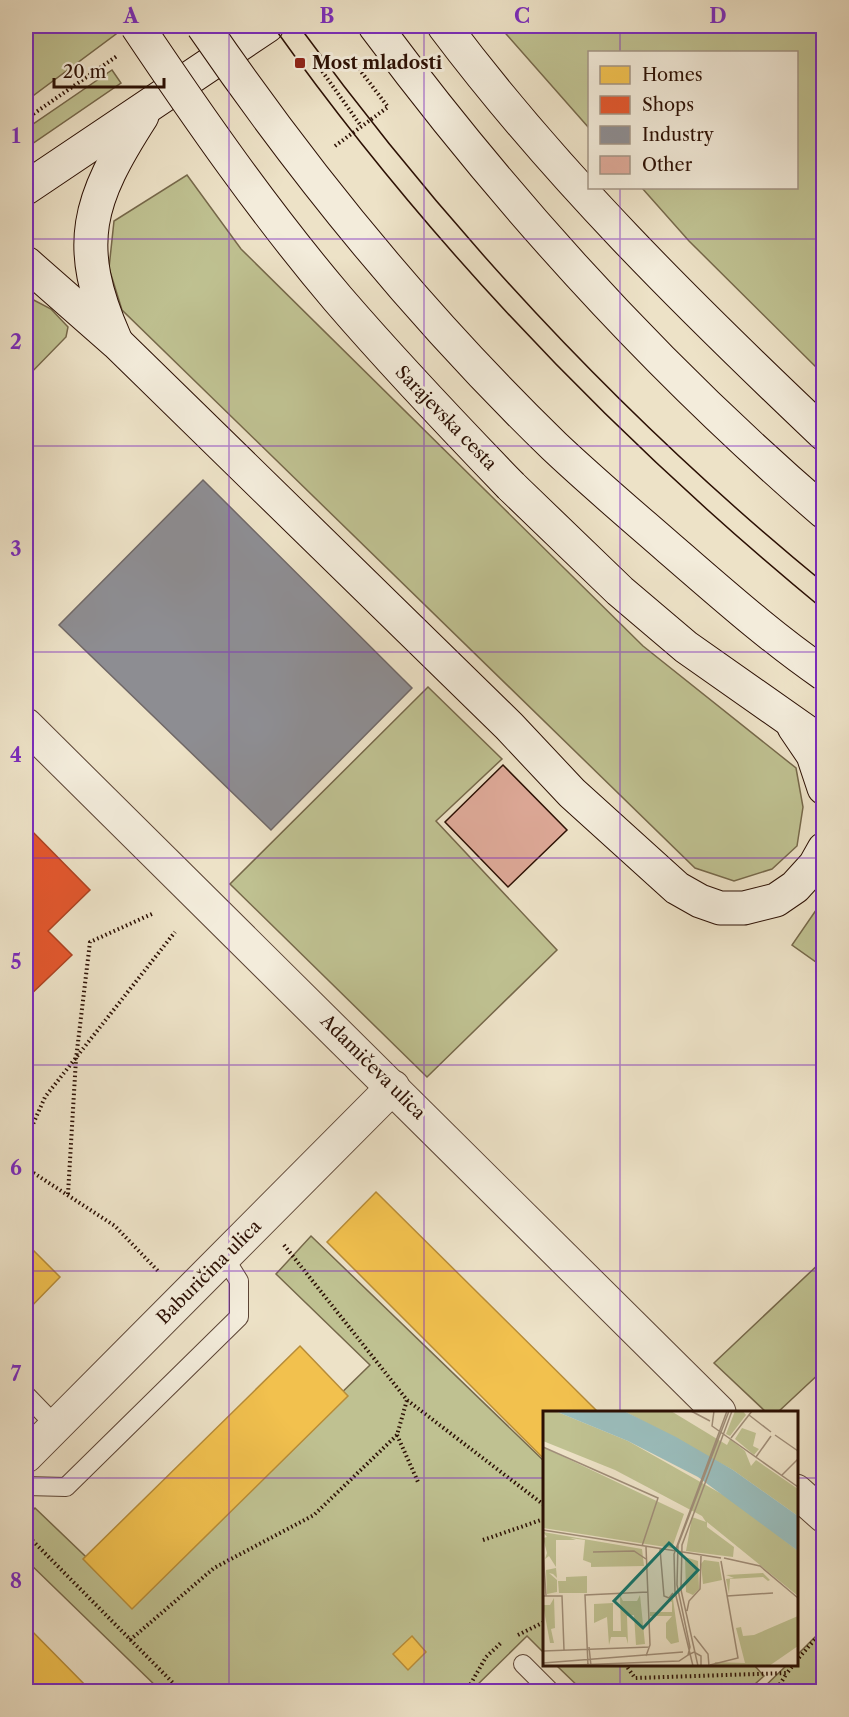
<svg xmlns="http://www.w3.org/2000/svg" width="849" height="1717" font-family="'Libre Caslon Text',serif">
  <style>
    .green { fill: #bfc191; stroke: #76684a; stroke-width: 1.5 }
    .homes { fill: #f2c14e; stroke: #b78c38; stroke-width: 1.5 }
    .shops { fill: #e4572e; stroke: #ad4221; stroke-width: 1.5 }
    .industry { fill: #8d8d92; stroke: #706867; stroke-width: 1.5 }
    .building { fill: #dea998; stroke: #2c1004; stroke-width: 1.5 }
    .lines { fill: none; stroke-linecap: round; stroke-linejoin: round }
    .lane-casing { stroke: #5c4435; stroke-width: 20 }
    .street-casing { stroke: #5c4435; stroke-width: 35 }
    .secondary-casing { stroke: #2c1004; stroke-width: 35 }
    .path { stroke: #2c1004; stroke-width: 4; stroke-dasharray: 1.5 3; stroke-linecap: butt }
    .lane { stroke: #f3ecdb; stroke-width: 18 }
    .street { stroke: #f3ecdb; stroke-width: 33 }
    .secondary { stroke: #f3ecdb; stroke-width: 33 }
    .tram { stroke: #2c1004; stroke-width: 1.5 }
    .secondary-bridge-casing { stroke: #2c1004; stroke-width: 35; stroke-linecap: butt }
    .secondary-bridge { stroke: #f3ecdb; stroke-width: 33 }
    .grid { fill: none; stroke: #7b2cbf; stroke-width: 1.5; stroke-opacity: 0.55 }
    .poi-dot { fill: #8f2418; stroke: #f3ecdb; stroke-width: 2 }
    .labels { text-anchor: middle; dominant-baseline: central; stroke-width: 6; stroke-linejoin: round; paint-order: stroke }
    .poi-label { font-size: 18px; font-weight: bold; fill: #2c1004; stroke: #f3ecdb; text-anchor: start }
    .street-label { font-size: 18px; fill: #2c1004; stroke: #f3ecdb }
    .inset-road { fill: none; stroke: #a08e79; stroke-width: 1.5 }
    .view { fill: #0f766e; fill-opacity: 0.15; stroke: #0f766e; stroke-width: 3 }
    .inset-edge { fill: none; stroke: #2c1004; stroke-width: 3 }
    .neatline { fill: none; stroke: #7b2cbf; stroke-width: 2 }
    .grid-label { font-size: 20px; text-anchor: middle; font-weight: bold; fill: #7b2cbf }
  </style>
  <rect width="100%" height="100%" fill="#ede2c7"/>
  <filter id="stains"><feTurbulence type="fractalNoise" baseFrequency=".00333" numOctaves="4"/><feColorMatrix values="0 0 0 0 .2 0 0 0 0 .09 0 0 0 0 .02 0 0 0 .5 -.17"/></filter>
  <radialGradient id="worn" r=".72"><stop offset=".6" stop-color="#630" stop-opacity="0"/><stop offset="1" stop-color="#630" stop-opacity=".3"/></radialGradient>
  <g class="green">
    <path d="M26 26H111L116 34 26 101Z"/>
    <path d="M499 26H823V374L689 241 642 188H796V52H590L589 128Z"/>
    <path d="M112 70 121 83 26 148V129Z"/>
    <path d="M187 175 241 249 643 646 796 768 803 807 797 846 772 869 734 881 695 868 122 310 109 268 114 221Z"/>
    <path d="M26 296 51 309 68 327 66 337 26 378Z"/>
    <path d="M428 687 502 759 436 821 557 950 427 1077 230 884Z"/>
    <path d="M823 900V967L792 945Z"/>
    <path d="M311 1236 544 1461V1653L527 1636 471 1691H161L26 1560V1517L35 1508 130 1599 370 1365 276 1274Z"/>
    <path d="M823 1260V1370L778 1412H766L714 1363Z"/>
    <path d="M823 1629V1691H760L787 1665 796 1664 797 1655Z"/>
    <path d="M556 1665H754L764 1676 747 1691H583Z"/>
  </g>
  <g class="homes">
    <path d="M376 1192 598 1412H544V1459L327 1242Z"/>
    <path d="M26 1243 60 1277 26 1312Z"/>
    <path d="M300 1346 348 1396 132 1609 83 1559Z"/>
    <path d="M26 1625 92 1692H26Z"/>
    <path d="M412 1636 426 1652 408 1670 393 1654Z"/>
  </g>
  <path class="shops" d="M26 825 90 890 48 931 72 955 26 999Z"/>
  <path class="industry" d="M203 480 412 688 271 830 59 625Z"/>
  <path class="building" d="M503 765 567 830 508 887 445 822Z"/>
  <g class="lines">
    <defs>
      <g id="lane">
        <path d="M26 1395 56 1426"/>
        <path d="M26 1486 66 1487 239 1317V1281L224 1257"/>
        <path d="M523 1664 551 1692"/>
      </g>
      <g id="street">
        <path d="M26 725 719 1412"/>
        <path d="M26 1456 393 1087"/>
        <path d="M796 1491 824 1516"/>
      </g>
      <g id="secondary">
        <path d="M375 26C506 202 657 368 824 512"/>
        <path d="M444 26C556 175 689 306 824 434"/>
        <path d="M26 188 267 26"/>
        <path d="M26 263 117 343 509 726 572 793 677 888 700 901 720 908H744L776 900 795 887 815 865 824 849"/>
        <path d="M115 339C73 244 88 200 142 116"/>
        <path d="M511 486 620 591 686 647 824 744"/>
        <path d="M794 727 813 755 824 788"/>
      </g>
    </defs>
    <use href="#lane" class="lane-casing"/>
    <use href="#street" class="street-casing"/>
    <use href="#secondary" class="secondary-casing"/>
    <g class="path">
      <path d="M317 64 361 126"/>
      <path d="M26 119 117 56"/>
      <path d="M335 146 388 107 353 61"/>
      <path d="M26 1140 45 1097 175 932"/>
      <path d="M26 1168 115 1226 159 1272"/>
      <path d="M68 1194 76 1059 90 942 154 913"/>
      <path d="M284 1245 407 1400 544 1505"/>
      <path d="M397 1435 418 1482"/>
      <path d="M26 1534 182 1692"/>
      <path d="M483 1540 544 1519"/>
      <path d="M518 1635 544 1622"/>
      <path d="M130 1640 214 1568 314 1515 397 1435 407 1400"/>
      <path d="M796 1661 824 1629"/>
      <path d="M625 1664 635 1678 787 1673 794 1664"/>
      <path d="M466 1692 486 1657 502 1642"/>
      <path d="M775 1692 787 1673"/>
    </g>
    <use href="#lane" class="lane"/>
    <use href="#street" class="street"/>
    <use href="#secondary" class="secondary"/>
    <g class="tram">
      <path d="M273 26C429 245 616 439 824 610"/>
      <path d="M299 26C450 233 625 420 824 583"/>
    </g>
    <defs>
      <g id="secondary-bridge">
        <path d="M137 26C200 120 265 213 338 299 394 364 452 425 511 486"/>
        <path d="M203 26C306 176 422 318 554 446 591 481 630 514 669 548 719 591 769 636 824 674"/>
      </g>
    </defs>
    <use href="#secondary-bridge" class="secondary-bridge-casing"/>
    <use href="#secondary-bridge" class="secondary-bridge"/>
  </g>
  <path class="grid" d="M229 26V1692M424 26V1692M620 26V52M620 188V1412M26 239H824M26 446H824M26 652H824M26 858H824M26 1065H824M26 1271H824M26 1478H544M796 1478H824M620 1664V1692"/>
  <rect class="poi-dot" x="294" y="57" width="12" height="12" rx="3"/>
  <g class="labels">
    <g class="poi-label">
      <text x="312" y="63">Most mladosti</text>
    </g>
    <g class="street-label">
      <text transform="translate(446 418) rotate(46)">Sarajevska cesta</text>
      <text transform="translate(373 1067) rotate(45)">Adamičeva ulica</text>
      <text transform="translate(209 1272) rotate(-45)">Baburičina ulica</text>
    </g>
  </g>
  <g transform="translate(543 1411)">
    <rect width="255" height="255" fill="#ede2c7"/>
    <path d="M0 0H12L85 30 191 90 255 140V185L164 111V116L191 136 190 146 143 140 149 106 163 111 159 105 72 59 0 30ZM81 0H128L184 34 187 28 202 40 208 55 213 49 255 78V105L190 59ZM192 0H200L203 4 187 25 183 23ZM199 17 213 22 210 35 216 38 211 44 192 28ZM0 36 141 103 129 137 0 117ZM0 121 99 138 101 155 48 156V152L40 149 42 129 27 127 33 129H13V156L6 145 2 148 4 142 0 127 4 126ZM142 146 155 150 156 178 150 184 143 181ZM161 149 176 151 179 169 160 173 158 153ZM13 157 14 167 10 163 6 162 14 169V181L4 183 3 159ZM220 162 227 169 225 170 220 166 187 168 186 183 183 168 191 167 183 164ZM44 165V182H16L15 170H23V166ZM77 184 80 190H94L97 184 102 233 93 234 91 204 84 205 85 233 83 226H68L66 234 64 206 51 212V193L70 192V220H78ZM11 187 12 217 8 218 11 232H7L0 194H7ZM130 188 136 231 128 233 123 227V212L129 205H107V201H129V191L123 189ZM255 205V235L226 255H171L172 251 202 252 193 217 198 216 200 225 211 224Z" fill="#bfc191"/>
    <path d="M12 0H81L133 26 190 59 255 105V140L155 66 85 30Z" fill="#9abdbc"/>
    <path class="inset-road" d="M148 0 167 10M171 0 169 15 255 76M206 4 228 21M232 24 255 40M188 27 209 0M0 36 115 87 99 135M213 46 228 25M239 64 255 48M0 119 178 147M117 138 121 185 126 187 130 182M0 139 3 185M50 141 91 140 103 148M181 147 217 155 255 187M0 185H19L21 239M184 185 230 182M144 200 146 190 157 178 158 145M151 225 165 243 166 255M46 236 48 255M0 240 107 236M145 244 151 241 158 245V255M103 245 107 234 103 136M0 252 140 241M167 254 195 247 178 150M7 255 136 250 145 244 147 236 134 174 135 134 186 0M45 255 42 184 105 181M150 255 132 181 131 143 184 0M155 255 138 179 139 134 189 0"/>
    <path class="view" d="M126 132 155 159 100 217 71 190Z"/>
    <rect width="255" height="255" class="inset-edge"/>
  </g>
  <rect width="849" height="1717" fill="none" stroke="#ede2c7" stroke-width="66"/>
  <rect x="588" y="51" width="210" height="138" fill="#f3ecdb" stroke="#a39485" stroke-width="1.5"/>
  <rect x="600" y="66" width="30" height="18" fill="#f2c14e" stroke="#a39485" stroke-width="1.5"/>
  <text x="642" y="81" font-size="18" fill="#2c1004">Homes</text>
  <rect x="600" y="96" width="30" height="18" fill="#e4572e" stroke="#a39485" stroke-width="1.5"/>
  <text x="642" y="111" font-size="18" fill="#2c1004">Shops</text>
  <rect x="600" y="126" width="30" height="18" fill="#8d8d92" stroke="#a39485" stroke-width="1.5"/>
  <text x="642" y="141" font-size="18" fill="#2c1004">Industry</text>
  <rect x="600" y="156" width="30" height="18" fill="#dea998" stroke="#a39485" stroke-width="1.5"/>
  <text x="642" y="171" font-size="18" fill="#2c1004">Other</text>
  <path d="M54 78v9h110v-9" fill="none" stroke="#2c1004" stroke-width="3"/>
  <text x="63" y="78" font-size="18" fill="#2c1004" stroke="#f3ecdb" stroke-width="4.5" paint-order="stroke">20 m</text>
  <rect x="33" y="33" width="783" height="1651" class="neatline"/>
  <g class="grid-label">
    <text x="131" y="23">A</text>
    <text x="327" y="23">B</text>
    <text x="522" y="23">C</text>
    <text x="718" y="23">D</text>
    <text x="16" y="143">1</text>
    <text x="16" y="349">2</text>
    <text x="16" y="556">3</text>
    <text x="16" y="762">4</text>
    <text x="16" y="969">5</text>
    <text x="16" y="1175">6</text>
    <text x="16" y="1381">7</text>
    <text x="16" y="1588">8</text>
  </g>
  <rect width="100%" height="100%" filter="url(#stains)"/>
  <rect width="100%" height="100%" fill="url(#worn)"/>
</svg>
